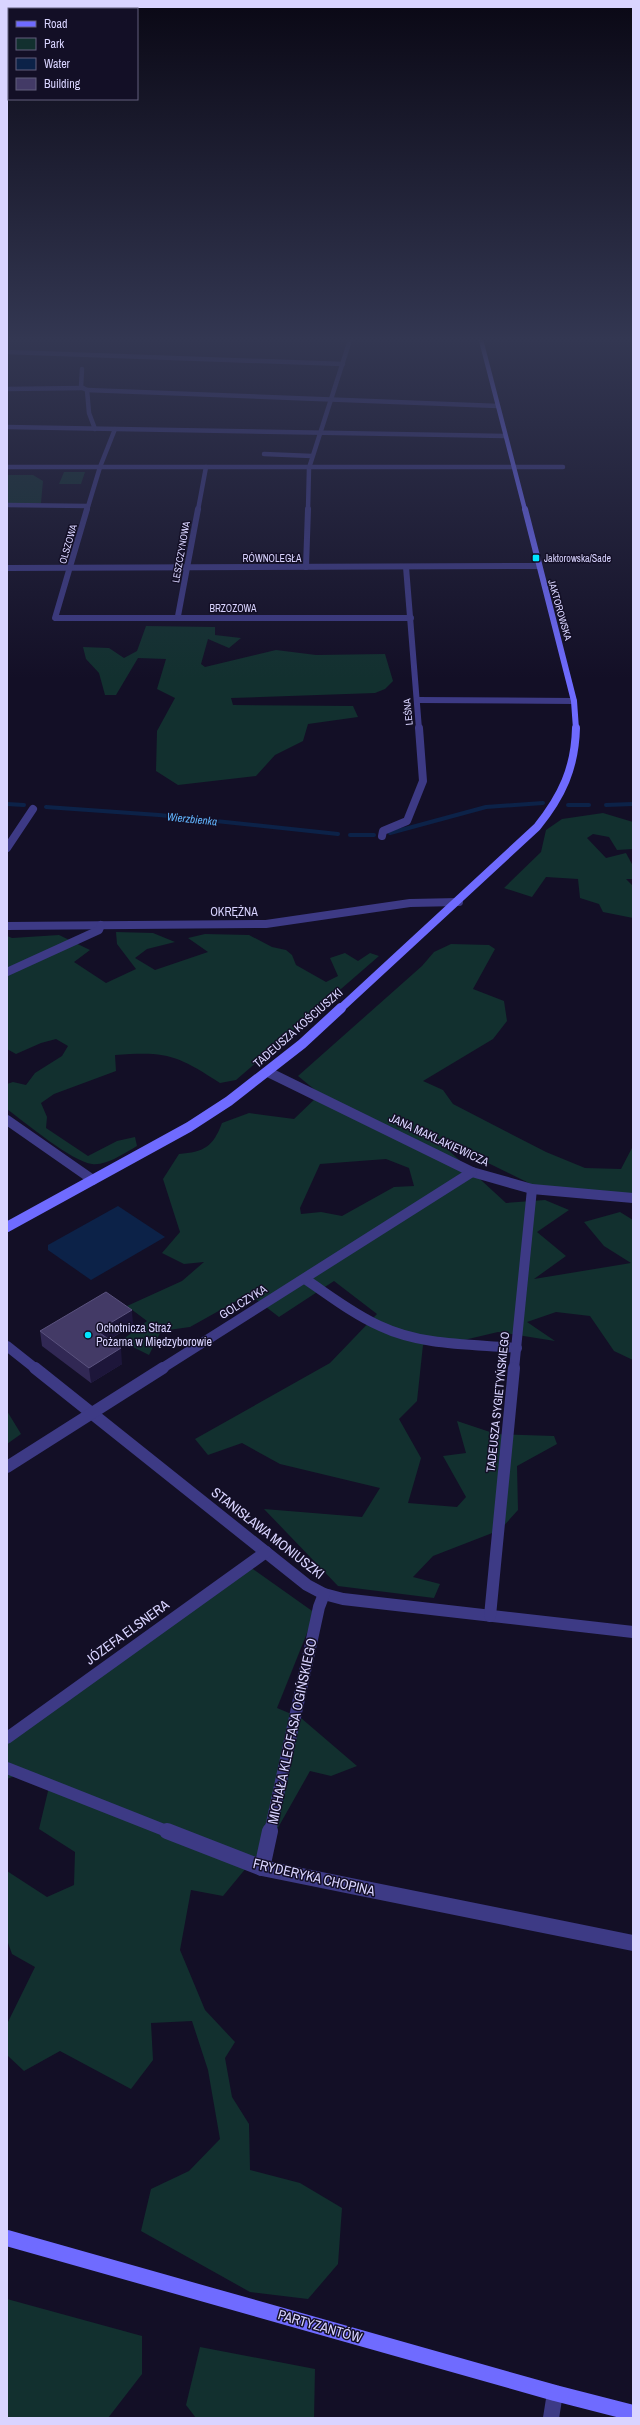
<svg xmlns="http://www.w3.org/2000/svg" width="640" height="2425" font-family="'Archivo Narrow',sans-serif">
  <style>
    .green { fill: #12302f; fill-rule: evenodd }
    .water { fill: #0c2248 }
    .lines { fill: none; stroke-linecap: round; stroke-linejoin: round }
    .stream { stroke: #0c2248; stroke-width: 4 }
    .street-far5 { stroke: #3d3a85; stroke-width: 4.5 }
    .street-far4 { stroke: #3d3a85; stroke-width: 6 }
    .street-far3 { stroke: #3d3a85; stroke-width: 8 }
    .street-far2 { stroke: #3d3a85; stroke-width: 10 }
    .street-far1 { stroke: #3d3a85; stroke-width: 12 }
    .street { stroke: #3d3a85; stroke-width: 16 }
    .secondary-far4 { stroke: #6f6bff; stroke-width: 4.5 }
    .secondary-far3 { stroke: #6f6bff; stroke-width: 6 }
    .secondary-far2 { stroke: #6f6bff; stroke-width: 8 }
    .secondary-far1 { stroke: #6f6bff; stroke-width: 10 }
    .secondary { stroke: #6f6bff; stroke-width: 16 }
    .wall { fill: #312854 }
    .shaded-wall { fill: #1d163a }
    .building { fill: #433a66; stroke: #5a527e }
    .poi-dot { fill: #00e5ff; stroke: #130f26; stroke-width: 1.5 }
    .labels { text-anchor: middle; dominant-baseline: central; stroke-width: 3; stroke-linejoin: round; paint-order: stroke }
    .far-street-label { font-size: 10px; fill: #d9d4ff; stroke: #130f26 }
    .far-poi-label { font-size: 10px; fill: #d9d4ff; stroke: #130f26; text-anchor: start }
    .far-water-label { font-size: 11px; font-style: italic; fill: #62b6ff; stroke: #130f26 }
    .street-label { font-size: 12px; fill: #d9d4ff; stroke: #130f26 }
    .poi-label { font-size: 12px; fill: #d9d4ff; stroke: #130f26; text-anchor: start }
    .near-street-label { font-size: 14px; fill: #d9d4ff; stroke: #130f26 }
  </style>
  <rect width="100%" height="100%" fill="#130f26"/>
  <g class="green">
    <path d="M64 472H85L81 484H59Z"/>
    <path d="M7 475H33L43 481 41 503H7Z"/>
    <path d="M146 626 215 627V635L241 638 229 648 208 639 201 664 205 667 276 650 316 655 385 654 393 681 385 689 375 693 231 698 233 705 353 706 358 717 308 724 303 741 275 755 256 776 178 785 156 771 157 731 175 698 157 689 166 659 138 658 116 695H105L99 673 86 659 83 647 109 648 124 658 137 651Z"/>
    <path d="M603 813 633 822V849L617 850 609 837 593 834 587 838 606 858 626 853 633 866V879H626L633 886V918L603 912 599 904 580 898 578 879 546 877 532 897 504 888 541 852 546 830 562 819Z"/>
    <path d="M116 932 153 933 175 942 147 949 135 958 155 970 208 952 188 938 205 934 249 935 272 947 286 950 292 955 296 965 326 982 338 976 330 958 345 953 358 961 370 953 379 956 236 1080 220 1083C177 1055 167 1051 115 1055L116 1071 54 1094 41 1103 47 1117 46 1128 88 1156 117 1141 135 1137 137 1146C125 1153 106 1166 92 1164 73 1162 24 1122 7 1109V1084L13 1082 26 1085 35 1073 62 1056 68 1046 56 1039 41 1043 16 1054 7 1049V936L12 938 59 935 90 950 74 962 106 983 136 969 117 944Z"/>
    <path d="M451 944 489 945 495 949 473 989 504 1001 507 1021 493 1039 423 1081 443 1090 453 1104 546 1152 585 1168 621 1169 633 1146V1196L537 1187 433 1136 506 1203 545 1200 569 1210 537 1232 566 1256 534 1279 631 1263 604 1246 584 1222 620 1212 633 1220V1360L614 1351 590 1316 556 1312 527 1322 555 1341 498 1332 447 1344 423 1345 417 1401 399 1419 421 1458 408 1503 457 1507 466 1497 443 1456 466 1453 457 1421 496 1434 554 1436 557 1444 517 1466 518 1510 500 1530 433 1556 413 1577 440 1584 434 1598 338 1586 264 1509 362 1517 380 1488 280 1464 242 1443 208 1455 195 1439 330 1363 377 1314 334 1281 279 1317 249 1294 190 1327 161 1331 149 1355 121 1341 147 1321 127 1306 182 1281 204 1262 184 1264 162 1253 180 1232 163 1179 179 1154C204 1152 213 1147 222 1123L249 1113 294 1119 320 1094 298 1076 422 966 434 952ZM386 1159 409 1168 414 1186 394 1187 342 1216 321 1212 301 1214 300 1208 320 1164Z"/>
    <path d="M7 1411 21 1434 7 1444Z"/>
    <path d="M250 1567 315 1613 277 1708 301 1718 357 1766 331 1776 310 1771 275 1833 223 1896 191 1890 180 1950 205 2010 235 2042 225 2058 232 2097 249 2124 250 2170 300 2183 342 2208 338 2264 308 2299 250 2292 141 2231 151 2189 189 2171 220 2139 208 2070 192 2021 151 2023 153 2060 131 2089 60 2051 24 2071 7 2055V2024L35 1967 12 1954 7 1940V1871L47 1897 74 1885 75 1852 39 1829 49 1787 22 1773 7 1779V1739Z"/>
    <path d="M7 2299 142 2336V2374L108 2418H7Z"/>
    <path d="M200 2347 315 2369 314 2418H196L186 2405Z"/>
  </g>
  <path class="water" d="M118 1206 165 1237 91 1280 48 1250V1245Z"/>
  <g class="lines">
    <g class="stream">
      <path d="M7 804 24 805"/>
      <path d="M568 805H589"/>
      <path d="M606 805 633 804"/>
      <path d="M46 807 159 815 338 834"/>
      <path d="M390 833 486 807 543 803"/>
      <path d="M350 835H374"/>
    </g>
    <g class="street-far5">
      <path d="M7 352 343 364"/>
      <path d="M82 369 81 387 87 390 89 413 95 429"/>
      <path d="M7 389 83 388"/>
      <path d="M87 390 498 406"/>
      <path d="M7 427 505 436"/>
      <path d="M264 454 312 456"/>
      <path d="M7 467H563"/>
      <path d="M7 505 88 506"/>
      <path d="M87 510 100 467 115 429"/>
      <path d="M198 510 206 467"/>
      <path d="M308 510 309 468 350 340"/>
    </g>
    <g class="street-far4">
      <path d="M87 509 55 618H411"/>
      <path d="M306 567 308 509"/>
      <path d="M406 567 419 729"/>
      <path d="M7 568 538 566"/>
      <path d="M178 616 198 509"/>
      <path d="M417 700 574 701"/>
    </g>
    <g class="street-far3">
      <path d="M382 836 383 831 407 821 423 781 419 728"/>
      <path d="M7 848 33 809"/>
      <path d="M7 926 266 924 410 903 459 902"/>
      <path d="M7 972 99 930 101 925"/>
    </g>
    <g class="street-far2">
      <path d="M268 1072 472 1172 532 1189 633 1198"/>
      <path d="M7 1120 93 1180"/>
      <path d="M305 1279C329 1295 353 1314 380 1326 422 1346 471 1344 517 1348"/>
      <path d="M7 1346 36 1369"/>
      <path d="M161 1369 472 1172"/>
      <path d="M514 1369 532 1189"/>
    </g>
    <g class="street-far1">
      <path d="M35 1368 307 1585 324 1594 343 1599 633 1632"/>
      <path d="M7 1467 163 1368"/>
      <path d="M490 1616 514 1368"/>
      <path d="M7 1738 266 1552"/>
      <path d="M7 1768 169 1832"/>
      <path d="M270 1832 319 1607 324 1594"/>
    </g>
    <g class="street">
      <path d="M167 1831 262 1868 633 1943"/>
      <path d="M262 1868 270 1831"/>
      <path d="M551 2418 555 2393"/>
    </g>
    <path class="secondary-far4" d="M481 340 525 510"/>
    <path class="secondary-far3" d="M525 509 574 701 576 729"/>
    <path class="secondary-far2" d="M340 1009 537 827C562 796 575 768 576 728"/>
    <path class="secondary-far1" d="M7 1227 189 1127 229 1101 302 1044 341 1008"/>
    <path class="secondary" d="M7 2238 555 2393 633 2413"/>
  </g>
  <path class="wall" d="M133 1325 109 1340 122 1364 91 1383 42 1346 40 1331Z"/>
  <g class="shaded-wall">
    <path d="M132 1310 133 1325 98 1346 97 1331Z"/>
    <path d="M121 1348 122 1364 91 1383 89 1368Z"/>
  </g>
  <path class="building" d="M106 1292 132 1310 97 1331 121 1348 89 1368 40 1331Z"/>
  <linearGradient id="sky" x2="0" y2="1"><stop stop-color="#0a0815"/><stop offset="0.5" stop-color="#333752"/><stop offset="1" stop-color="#333752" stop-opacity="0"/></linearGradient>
  <rect width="640" height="679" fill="url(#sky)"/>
  <g class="poi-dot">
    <rect x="532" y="554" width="8" height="8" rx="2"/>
    <circle cx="88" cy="1335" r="4"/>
  </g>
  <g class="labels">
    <g class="far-street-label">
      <text transform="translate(68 544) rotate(-74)">OLSZOWA</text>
      <text transform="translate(181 552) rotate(-80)">LESZCZYNOWA</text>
      <text x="272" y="558">RÓWNOLEGŁA</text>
      <text x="233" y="608">BRZOZOWA</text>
      <text transform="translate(560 610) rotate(74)">JAKTOROWSKA</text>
      <text transform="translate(408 712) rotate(-95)">LEŚNA</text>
    </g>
    <g class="far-poi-label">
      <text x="544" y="558">Jaktorowska/Sade</text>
    </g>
    <g class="far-water-label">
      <text transform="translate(192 819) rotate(6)">Wierzbienka</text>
    </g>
    <g class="street-label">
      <text x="234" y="912">OKRĘŻNA</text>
      <text transform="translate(298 1028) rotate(-41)">TADEUSZA KOŚCIUSZKI</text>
      <text transform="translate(439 1140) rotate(25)">JANA MAKLAKIEWICZA</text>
      <text transform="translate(243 1302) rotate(-32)">GOLCZYKA</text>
      <text transform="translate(498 1402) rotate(-84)">TADEUSZA SYGIETYŃSKIEGO</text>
    </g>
    <g class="poi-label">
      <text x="96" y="1328">Ochotnicza Straż<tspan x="96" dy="14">Pożarna w Międzyborowie</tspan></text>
    </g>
    <g class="near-street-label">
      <text transform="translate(268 1533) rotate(38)">STANISŁAWA MONIUSZKI</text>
      <text transform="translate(127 1632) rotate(-36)">JÓZEFA ELSNERA</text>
      <text transform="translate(292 1731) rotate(-78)">MICHAŁA KLEOFASA OGIŃSKIEGO</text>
      <text transform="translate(314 1877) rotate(13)">FRYDERYKA CHOPINA</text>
      <text transform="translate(320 2326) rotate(16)">PARTYZANTÓW</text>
    </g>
  </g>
  <rect width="640" height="2425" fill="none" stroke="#d9d4ff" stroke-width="16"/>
  <rect x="8" y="8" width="130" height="92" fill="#130f26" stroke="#625e7d"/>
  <rect x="16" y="21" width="20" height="6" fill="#6f6bff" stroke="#625e7d"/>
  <text x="44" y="28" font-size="12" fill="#d9d4ff">Road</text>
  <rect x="16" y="38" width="20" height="12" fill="#12302f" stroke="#625e7d"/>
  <text x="44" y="48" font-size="12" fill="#d9d4ff">Park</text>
  <rect x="16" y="58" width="20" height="12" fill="#0c2248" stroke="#625e7d"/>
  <text x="44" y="68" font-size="12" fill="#d9d4ff">Water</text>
  <rect x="16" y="78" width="20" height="12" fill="#433a66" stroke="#625e7d"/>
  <text x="44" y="88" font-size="12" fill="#d9d4ff">Building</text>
</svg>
